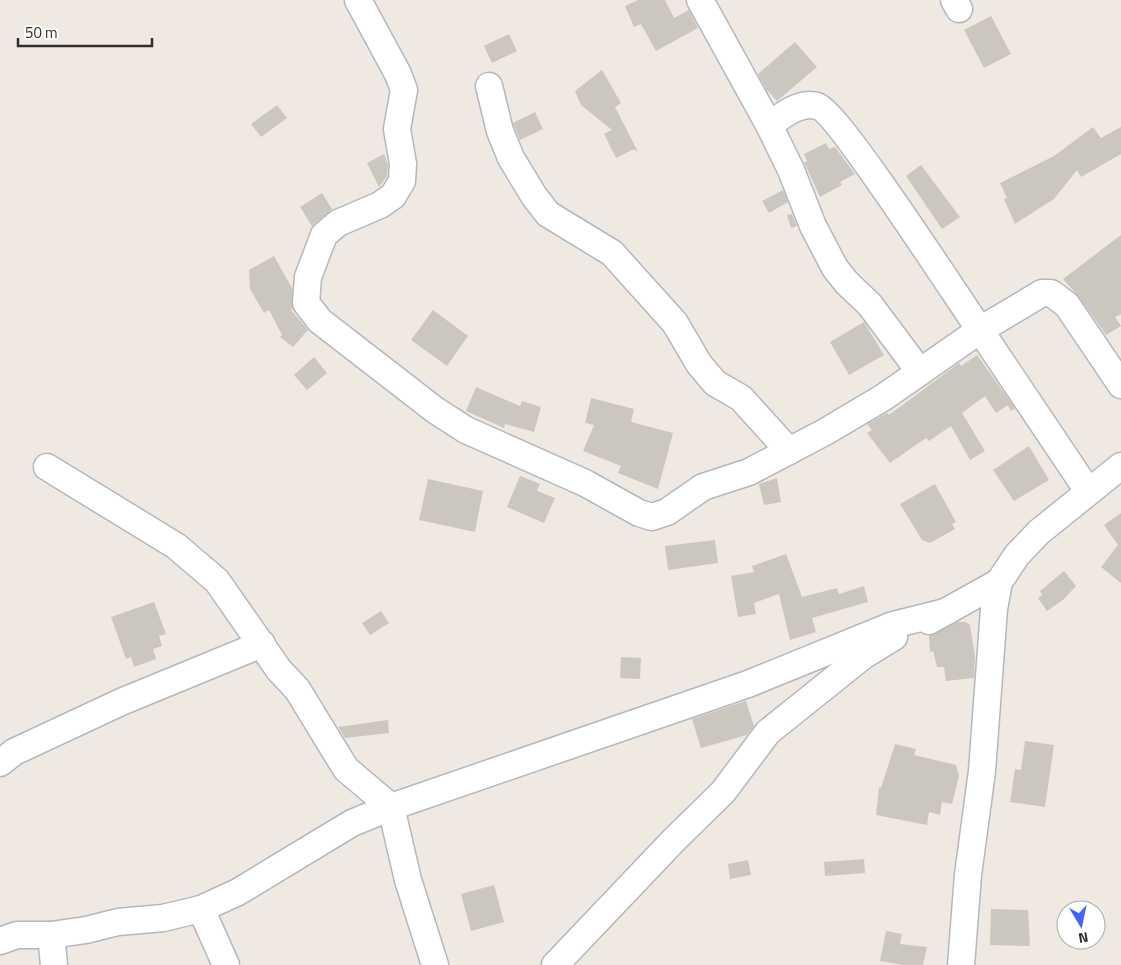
<svg xmlns="http://www.w3.org/2000/svg" width="1121" height="965" font-family="'Titillium Web',sans-serif">
  <style>
    .building { fill: #cbc7bf }
    .lines { fill: none; stroke-linecap: round; stroke-linejoin: round }
    .minor-casing { stroke: #b4b7c1; stroke-width: 29 }
    .minor { stroke: #fff; stroke-width: 26 }
  </style>
  <rect width="100%" height="100%" fill="#efe9e1"/>
  <g class="building">
    <path d="M638 0H665L674 18 689 10 698 28 656 51 641 24 634 27 625 6Z"/>
    <path d="M991 16 1011 54 984 68 964 30Z"/>
    <path d="M509 34 517 51 492 63 484 46Z"/>
    <path d="M795 42 817 67 777 101 766 89 758 74Z"/>
    <path d="M602 70 621 103 615 107 638 152 634 149 616 158 604 134 612 130 581 105 575 91Z"/>
    <path d="M277 105 287 118 261 137 251 124Z"/>
    <path d="M535 112 543 129 520 140 513 123Z"/>
    <path d="M1093 127 1101 138 1121 127V154L1081 177 1077 170 1054 199 1015 224 1004 199 1007 198 1000 183 1054 156Z"/>
    <path d="M826 143 829 149 835 147 855 174 840 182 842 185 820 197 804 162 807 161 804 154Z"/>
    <path d="M384 154 388 165 387 176 379 187 367 163Z"/>
    <path d="M921 165 960 217 942 229 906 176Z"/>
    <path d="M783 190 788 202 769 213 762 201Z"/>
    <path d="M322 193 332 209 312 226 300 207Z"/>
    <path d="M792 214 797 226 791 228 787 215Z"/>
    <path d="M1121 235V314L1115 317 1121 326 1106 335 1079 297 1063 279Z"/>
    <path d="M274 256 292 288 293 308 291 310 308 330 293 347 280 337 282 335 269 310 264 313 250 289 249 270Z"/>
    <path d="M433 310 468 336 447 366 411 340Z"/>
    <path d="M864 322 884 355 849 375 830 342Z"/>
    <path d="M977 355 1015 408 1011 411 1008 405 996 413 985 396 962 413 985 451 970 460 951 426 929 441 926 438 890 463 867 433 872 430 867 424 887 413 889 415 959 363 961 366Z"/>
    <path d="M314 357 327 373 307 390 294 375Z"/>
    <path d="M476 387 520 406 522 401 541 407 534 432 505 424 504 428 466 411Z"/>
    <path d="M591 398 634 409 631 422 673 433 658 489 618 473 621 466 583 451 594 425 585 423Z"/>
    <path d="M1029 446 1049 480 1014 501 993 470Z"/>
    <path d="M520 476 540 484 537 491 555 498 544 523 507 507Z"/>
    <path d="M777 478 781 502 764 505 759 484Z"/>
    <path d="M428 479 483 491 475 532 419 520Z"/>
    <path d="M935 484 956 522 952 524 955 529 930 543 922 540 900 504Z"/>
    <path d="M1121 513V583L1101 567 1118 545 1104 525Z"/>
    <path d="M715 540 718 563 668 570 665 546Z"/>
    <path d="M786 554 802 597 837 588 839 594 864 586 868 602 812 618 816 632 790 640 779 594 754 603 756 614 738 617 731 576 754 572 752 566Z"/>
    <path d="M1064 571 1076 586 1064 599 1047 611 1038 598 1042 595 1040 591Z"/>
    <path d="M154 602 166 634 159 636 162 646 153 649 156 659 134 667 131 657 126 659 111 617Z"/>
    <path d="M381 611 389 623 370 635 362 623Z"/>
    <path d="M958 622H966L970 625 975 656 974 678 946 681 944 667H937L933 651 930 652 929 636Z"/>
    <path d="M621 657 641 658 640 679 620 678Z"/>
    <path d="M746 701 754 726 747 735 701 748 692 719Z"/>
    <path d="M388 720 389 733 345 738 338 727Z"/>
    <path d="M1025 741 1054 745 1045 807 1010 802 1015 769 1021 770Z"/>
    <path d="M895 744 916 749 914 755 956 765 959 776 952 804 942 802 940 815 929 812 927 825 876 815 879 787 881 788Z"/>
    <path d="M864 859 865 873 825 876 824 862Z"/>
    <path d="M748 860 751 875 730 879 728 864Z"/>
    <path d="M494 885 504 922 471 931 461 894Z"/>
    <path d="M991 909 1028 910 1030 946 990 945Z"/>
    <path d="M886 931 902 934 900 944 927 947 923 965H903L880 961Z"/>
  </g>
  <g class="lines">
    <defs>
      <g id="minor">
        <path d="M358 0 398 74 404 90 397 129 403 164 402 181 393 196 380 205 338 223 324 235 308 277 306 303 320 321 435 410 466 430 585 483 639 513 652 517 667 512 703 487 749 472 825 432 884 397 980 330C959 300 837 111 817 106 800 101 782 116 769 125"/>
        <path d="M700 0 769 125 791 170 813 226 835 268 846 282 870 305 920 372"/>
        <path d="M954 0 959 9"/>
        <path d="M489 86 500 131 511 158 534 196 548 214 612 253 675 323 699 364 715 383 741 398 789 451"/>
        <path d="M47 467 176 546 217 581 279 670 297 689 346 769 391 807 352 823 238 892 201 909"/>
        <path d="M1088 491 980 330 1042 293H1051L1067 305 1121 385"/>
        <path d="M929 621 999 582"/>
        <path d="M0 763 14 752 121 702 262 644"/>
        <path d="M0 941 17 935H51"/>
        <path d="M54 965 51 935 86 930 118 922 163 918 201 909 226 965"/>
        <path d="M435 965 408 880 391 807 748 684 893 625 945 612"/>
        <path d="M555 965 673 841 723 792 768 732 863 656 894 637"/>
        <path d="M961 965 968 875 982 771 994 609 999 582 1017 555 1039 532 1121 466"/>
      </g>
    </defs>
    <use href="#minor" class="minor-casing"/>
    <use href="#minor" class="minor"/>
  </g>
  <g transform="translate(1081 925) rotate(170)"><circle r="24" fill="#ffffff" stroke="#ababab"/>
  <path d="M0-4L9 19L0 12L-9 19Z" fill="#4264fb"/>
  <text y="-8" font-size="14" font-weight="bold" text-anchor="middle" fill="#2e2e2e">N</text>
  </g>
  <path d="M18 38v8h134v-8" fill="none" stroke="#2e2e2e" stroke-width="2.5"/>
  <text x="25" y="38" font-size="15" fill="#2e2e2e" stroke="#ffffff" stroke-width="4" paint-order="stroke">50 m</text>
</svg>
